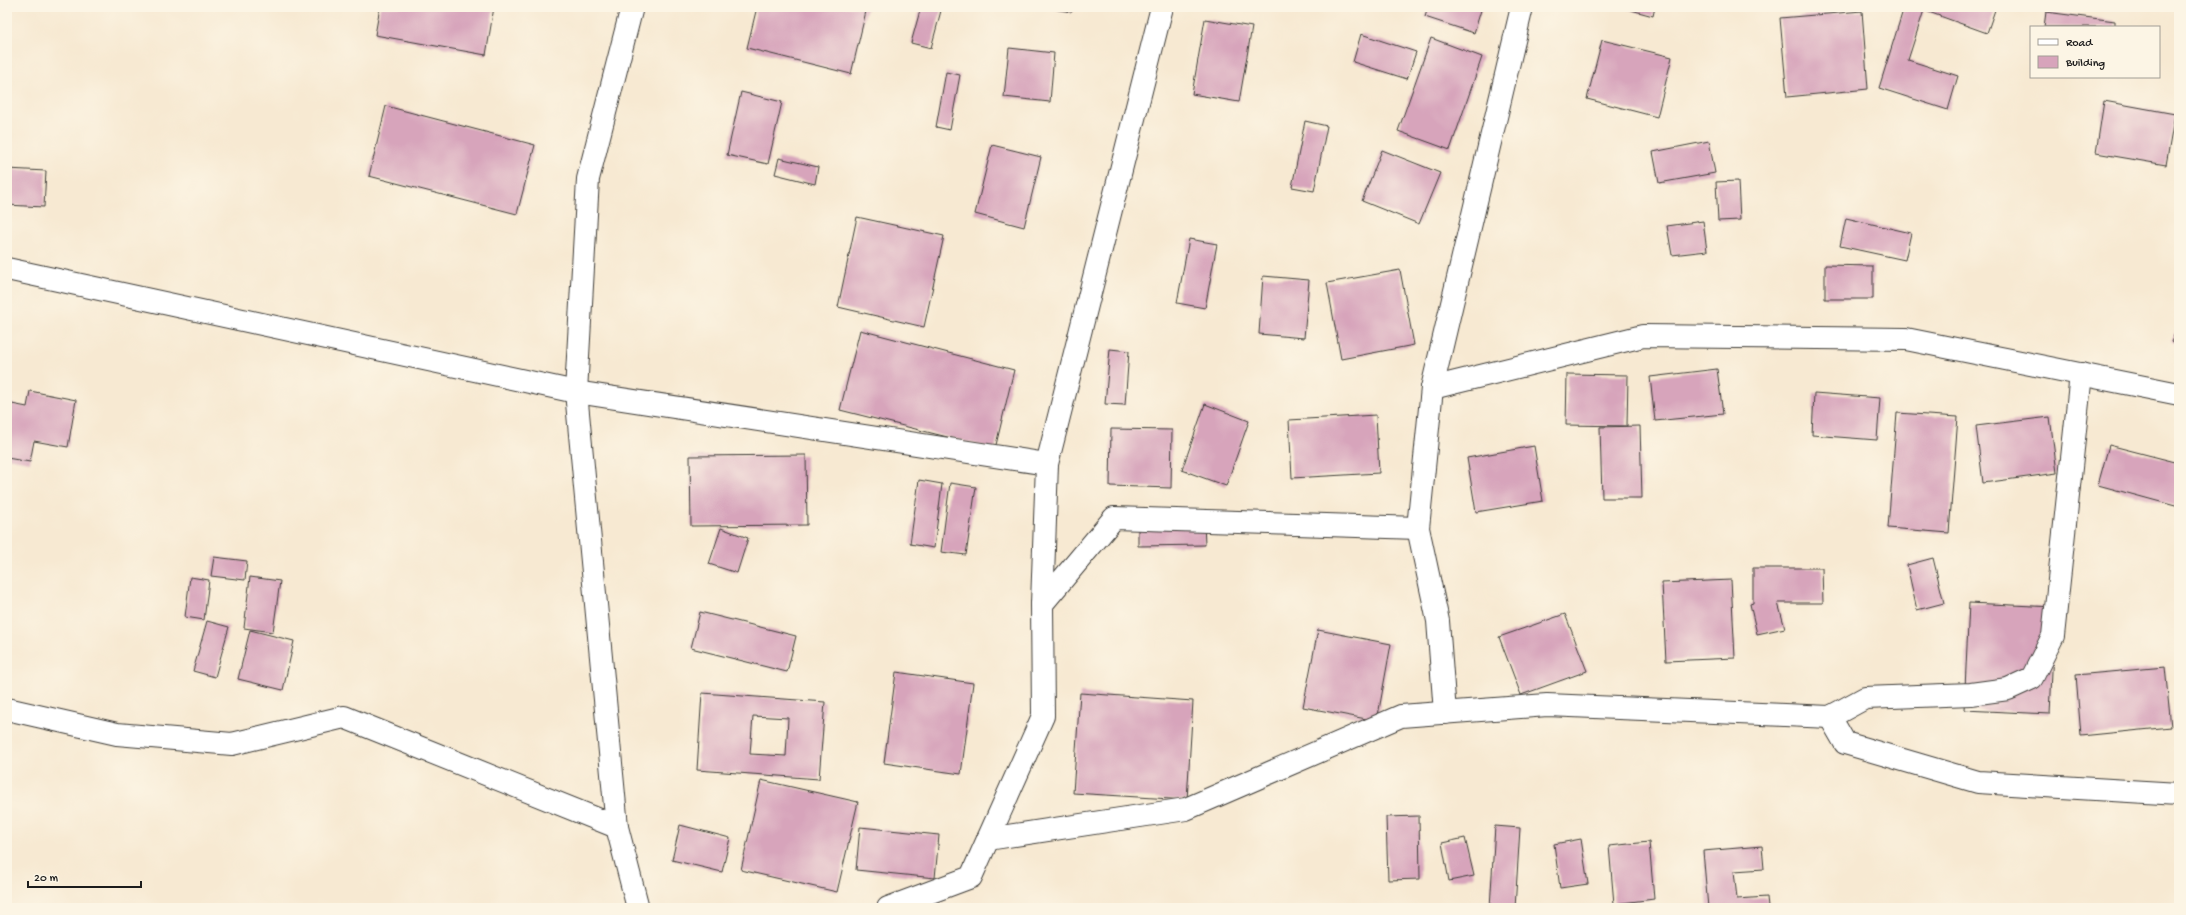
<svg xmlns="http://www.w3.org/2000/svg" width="2186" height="915" font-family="'Gochi Hand',sans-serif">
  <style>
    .building { fill: #d7a4bb; fill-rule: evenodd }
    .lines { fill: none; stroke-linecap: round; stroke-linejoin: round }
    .minor-casing { stroke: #3d3b37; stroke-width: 24 }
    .minor { stroke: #fff; stroke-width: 22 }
  </style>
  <rect width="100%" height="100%" fill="#fcf5e5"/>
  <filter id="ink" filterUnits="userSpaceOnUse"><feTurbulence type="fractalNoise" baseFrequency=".025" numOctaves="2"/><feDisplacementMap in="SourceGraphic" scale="8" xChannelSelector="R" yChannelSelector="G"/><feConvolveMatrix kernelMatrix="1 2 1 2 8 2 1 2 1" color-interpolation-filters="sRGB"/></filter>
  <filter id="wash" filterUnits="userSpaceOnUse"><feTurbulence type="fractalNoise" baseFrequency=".012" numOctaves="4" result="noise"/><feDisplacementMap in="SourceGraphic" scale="16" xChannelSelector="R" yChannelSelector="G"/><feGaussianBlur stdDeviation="0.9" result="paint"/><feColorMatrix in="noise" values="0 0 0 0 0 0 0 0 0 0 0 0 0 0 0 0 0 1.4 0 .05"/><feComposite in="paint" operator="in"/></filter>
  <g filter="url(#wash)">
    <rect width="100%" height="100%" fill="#f7e9d2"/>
    <g id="blocks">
      <g class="building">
        <path d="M380 7H494L486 55 375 35Z"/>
        <path d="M757 7H867L851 74 747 48Z"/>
        <path d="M921 7H942L931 48 911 43Z"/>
        <path d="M1054 7H1072V12L1053 9Z"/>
        <path d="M1428 7H1482L1474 33 1425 17Z"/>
        <path d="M1620 7H1655L1653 16Z"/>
        <path d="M1904 7H1925L1908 60 1958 76 1948 110 1879 88Z"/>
        <path d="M1927 7H1996L1987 33 1926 11Z"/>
        <path d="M1862 11 1868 89 1787 97 1780 18Z"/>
        <path d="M2046 12 2115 21V27H2044Z"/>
        <path d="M1205 19 1252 27 1239 102 1192 94Z"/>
        <path d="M1361 34 1416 52 1407 79 1353 62Z"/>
        <path d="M1431 38 1482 57 1450 150 1398 131Z"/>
        <path d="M1602 40 1672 57 1657 117 1587 99Z"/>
        <path d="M1009 48 1054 53 1050 102 1004 97Z"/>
        <path d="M946 72 960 75 950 130 936 127Z"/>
        <path d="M741 92 782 102 768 164 727 155Z"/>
        <path d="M2104 101 2175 114 2166 165 2096 153Z"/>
        <path d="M386 106 535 145 517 214 369 176Z"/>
        <path d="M1305 121 1327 126 1314 191 1292 187Z"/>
        <path d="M1709 141 1715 173 1659 183 1653 152Z"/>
        <path d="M992 145 1041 157 1024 227 975 214Z"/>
        <path d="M1382 150 1440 173 1419 224 1362 201Z"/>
        <path d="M779 158 818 167 815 184 775 174Z"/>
        <path d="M7 169 46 171 44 207 7 205Z"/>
        <path d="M1738 181 1740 220 1718 221 1716 182Z"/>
        <path d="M857 217 944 236 924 327 838 307Z"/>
        <path d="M1846 218 1911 233 1905 260 1840 246Z"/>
        <path d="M1703 221 1707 251 1672 255 1667 226Z"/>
        <path d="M1189 239 1217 244 1205 308 1177 303Z"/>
        <path d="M1825 265 1873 266V299H1825Z"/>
        <path d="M1400 270 1414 345 1341 359 1327 283Z"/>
        <path d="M1263 276 1309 280 1304 338 1259 334Z"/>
        <path d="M2179 325V346L2171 342Z"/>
        <path d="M860 330 1014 370 995 449 840 410Z"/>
        <path d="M1110 349 1129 351 1125 405 1105 404Z"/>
        <path d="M1717 369 1723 414 1655 421 1650 377Z"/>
        <path d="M1567 374 1628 375 1627 426 1566 425Z"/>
        <path d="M30 391 76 400 68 447 34 441 30 462 7 458V403L27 407Z"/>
        <path d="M1814 393 1880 398 1877 440 1812 435Z"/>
        <path d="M1205 404 1249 421 1226 486 1182 470Z"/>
        <path d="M1897 413 1958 417 1949 533 1888 528Z"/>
        <path d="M1376 415 1379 473 1292 478 1289 420Z"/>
        <path d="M2050 417 2057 473 1983 483 1976 426Z"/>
        <path d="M1640 426 1642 498H1602L1600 427Z"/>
        <path d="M1111 429 1172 430 1171 488 1110 486Z"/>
        <path d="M2109 445 2179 463V507L2098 485Z"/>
        <path d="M1534 446 1543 501 1476 512 1467 458Z"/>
        <path d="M806 455 807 525 691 526 690 456Z"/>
        <path d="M919 480 942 484 934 548 910 544Z"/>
        <path d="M950 483 976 487 966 555 941 552Z"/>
        <path d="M1138 524H1204L1205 545 1138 546Z"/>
        <path d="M721 528 748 538 737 573 709 564Z"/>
        <path d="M214 557 247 561 245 580 211 576Z"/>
        <path d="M1933 558 1944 603 1917 610 1907 565Z"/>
        <path d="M1753 568H1822L1823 603H1778L1785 628 1757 634 1750 604 1753 603Z"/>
        <path d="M190 577 209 580 204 620 185 617Z"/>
        <path d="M250 577 280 581 273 632 244 628Z"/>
        <path d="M1731 580 1735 658 1666 661 1662 583Z"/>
        <path d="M1969 603 2055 607 2050 714 1964 710Z"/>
        <path d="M700 612 796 636 787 672 691 648Z"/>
        <path d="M1565 614 1587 671 1521 695 1499 637Z"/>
        <path d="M207 621 229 627 215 677 193 671Z"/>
        <path d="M250 630 294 641 283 690 238 679Z"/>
        <path d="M1318 630 1391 644 1377 721 1303 707Z"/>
        <path d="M2165 667 2171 727 2081 736 2076 675Z"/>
        <path d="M896 672 973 683 961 774 884 763Z"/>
        <path d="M702 693 825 702 819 779 697 770ZM753 716 788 718 786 756 750 754Z"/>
        <path d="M1080 693 1193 701 1187 800 1073 793Z"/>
        <path d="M761 780 858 802 837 892 741 870Z"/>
        <path d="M1419 816 1420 879 1388 880 1386 817Z"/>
        <path d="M680 825 730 838 722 872 672 860Z"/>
        <path d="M1495 826 1520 828 1515 908H1490Z"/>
        <path d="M860 827 939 835 935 878 856 870Z"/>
        <path d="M1465 838 1474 876 1449 881 1442 843Z"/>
        <path d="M1581 839 1588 884 1560 888 1554 844Z"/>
        <path d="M1649 842 1654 899 1614 904 1609 846Z"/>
        <path d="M1762 846 1764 869 1734 871 1737 899 1767 897 1768 908H1708L1703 851Z"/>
      </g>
    </g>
  </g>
  <g filter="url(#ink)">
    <use href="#blocks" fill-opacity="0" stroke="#3d3b37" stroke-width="1"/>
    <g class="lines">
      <defs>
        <g id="minor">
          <path d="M632 7 588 179 576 392 617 827 638 908"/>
          <path d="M7 269 576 392 1047 464"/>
          <path d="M1432 388 1643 336 1906 339 2179 394"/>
          <path d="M1042 604 1114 518 1418 528"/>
          <path d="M7 709 117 734 232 744 344 717 617 827"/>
          <path d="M1445 713 1438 621 1418 528 1432 388 1522 7"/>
          <path d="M1830 717 1845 743 1978 782 2179 794"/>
          <path d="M988 839 1186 809 1401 716 1547 705 1830 717 1865 698 1971 694 2008 689 2032 678 2053 636 2081 374"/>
          <path d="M888 908 971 877 1043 716 1042 604 1047 464 1162 7"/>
        </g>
      </defs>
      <use href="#minor" class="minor-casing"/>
      <use href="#minor" class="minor"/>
    </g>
  </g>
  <rect width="2186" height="915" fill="none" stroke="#fcf5e5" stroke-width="24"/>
  <rect x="2030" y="26" width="130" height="52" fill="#fcf5e5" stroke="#a29e95"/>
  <rect x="2038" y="39" width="20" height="6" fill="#ffffff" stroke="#a29e95"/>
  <text x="2066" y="46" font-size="12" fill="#1c1c1c">Road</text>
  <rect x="2038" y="56" width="20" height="12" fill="#d7a4bb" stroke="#a29e95"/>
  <text x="2066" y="66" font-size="12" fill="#1c1c1c">Building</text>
  <path d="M28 881v6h113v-6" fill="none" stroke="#1c1c1c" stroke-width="2"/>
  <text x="34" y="881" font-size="12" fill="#1c1c1c" stroke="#fcf5e5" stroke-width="3" paint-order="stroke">20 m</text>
</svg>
